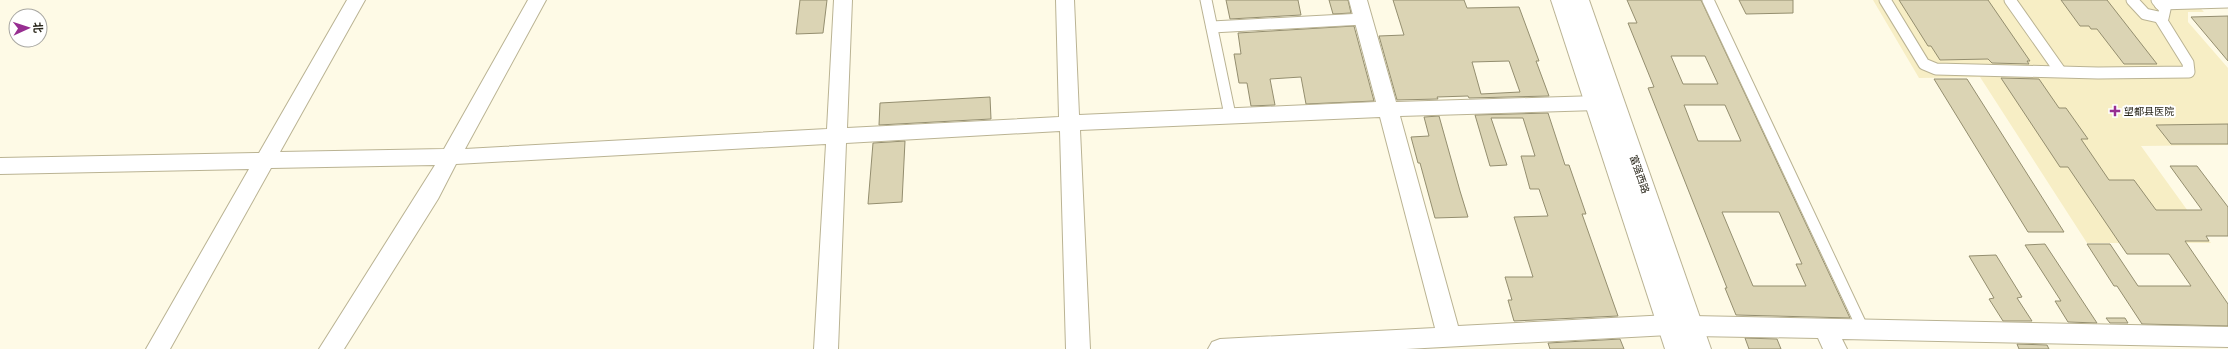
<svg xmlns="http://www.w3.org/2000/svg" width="2228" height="349" font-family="Manrope,'Noto Sans SC',sans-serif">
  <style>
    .built { fill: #f7eec5 }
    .building { fill: #dbd4b4; stroke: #948e6f; fill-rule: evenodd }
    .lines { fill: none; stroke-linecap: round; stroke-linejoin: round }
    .lane-casing { stroke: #bab393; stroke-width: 13 }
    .street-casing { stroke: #bab393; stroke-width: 2 }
    .secondary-casing { stroke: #bab393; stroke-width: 2 }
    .lane { stroke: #fff; stroke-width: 11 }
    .street { fill: #fff; fill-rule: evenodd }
    .secondary { fill: #fff; fill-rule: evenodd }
    .poi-dot { fill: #972e91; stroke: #fff; stroke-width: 1.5 }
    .labels { text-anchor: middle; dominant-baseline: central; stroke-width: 4; stroke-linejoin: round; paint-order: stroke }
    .poi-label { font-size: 10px; fill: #262317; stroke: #fff; text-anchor: start }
    .street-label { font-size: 10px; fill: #262317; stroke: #fff }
  </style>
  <rect width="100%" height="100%" fill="#fefae6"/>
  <path class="built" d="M1873 0H2193L2204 12H2188V22L2228 68V145L2141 146 2211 243H2087L1980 77 1919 78Z"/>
  <g class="building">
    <path d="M800 0H827L823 33 796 34Z"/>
    <path d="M1226 0H1298L1301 15 1230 19Z"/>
    <path d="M1329 0H1348L1351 13 1333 14Z"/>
    <path d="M1393 0H1464L1467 8 1519 7 1539 61H1536L1549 96 1469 98 1468 96 1437 97 1438 99 1397 100 1379 36 1404 35ZM1509 61 1520 92 1481 94 1472 62Z"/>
    <path d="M1627 0H1701L1850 318 1736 315 1725 288H1727L1648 88 1654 87 1628 23H1637ZM1671 56H1705L1718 84H1683ZM1684 105H1725L1741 141H1698ZM1722 212H1779L1802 264H1796L1806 286H1753Z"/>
    <path d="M1739 0H1793V13L1746 14Z"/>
    <path d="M1899 0H1988L2030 61H2027L2029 64 1992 63 1988 59 1940 60 1931 46H1928Z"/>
    <path d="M2061 0H2107L2157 64H2124L2097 29H2091L2089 26H2080Z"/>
    <path d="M2228 16V61L2191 17Z"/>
    <path d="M1354 26 1374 101 1306 104 1301 77 1270 79 1275 105 1251 106 1247 83H1239L1234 54H1241L1238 33Z"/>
    <path d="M2001 78 2039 79 2059 108H2066L2088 139H2081L2109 180H2134L2156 210H2202L2170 166H2197L2228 207V236H2206L2209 241H2185L2228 304V326L2142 324 2117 286H2114L2087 244H2110L2138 286H2191L2169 254H2127L2068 167H2060Z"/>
    <path d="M1934 79H1967L2064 232H2028Z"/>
    <path d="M990 97 991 119 879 125 880 103Z"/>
    <path d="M1548 113 1565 165H1569L1586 214H1582L1618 316 1514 321 1508 300H1512L1505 277H1533L1514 217 1548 216 1539 189H1530L1521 156H1535L1523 118H1491L1507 165 1490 166 1475 115Z"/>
    <path d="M1439 116 1460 191 1468 217 1435 218 1420 163H1418L1411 137 1429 136 1424 117Z"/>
    <path d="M2228 124V144H2171L2156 125Z"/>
    <path d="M905 141 902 202 868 204 873 143Z"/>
    <path d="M2045 244 2097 323 2068 322 2055 301H2061L2025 245Z"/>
    <path d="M1996 255 2022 297 2017 298 2032 321H2003L1989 299 1994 298 1969 256Z"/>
    <path d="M2106 318H2125L2128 323H2110Z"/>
    <path d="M1745 338 1777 339 1781 349H1749Z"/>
    <path d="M1620 339 1624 349H1550L1548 343Z"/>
    <path d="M2017 344 2047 345 2049 349H2019Z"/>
  </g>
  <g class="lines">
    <defs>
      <g id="lane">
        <path d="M1206 0 1230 115"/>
        <path d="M1708 0 1863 329"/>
        <path d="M1885 0 1924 64 1936 69 2098 73 2189 72 2188 63 2160 18"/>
        <path d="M2010 0 2060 71"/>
        <path d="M2132 0 2145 14 2163 18 2165 9 2157 0"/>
        <path d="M2160 4 2228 2"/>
        <path d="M1212 27 1363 19"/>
      </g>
      <g id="street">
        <path d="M347 0H365L280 152 444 149 528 0H546L465 149 827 129 834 0H852L847 128 1059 117 1056 0H1074L1079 115 1376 102 1349 0H1367L1396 102 1597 96 1604 98 1607 103 1604 108 1597 110 1400 116 1458 326 1669 315 1677 318 1681 325 1677 332 1669 335 1406 349H1208L1212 342 1220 339 1435 328 1380 117 1080 130 1090 349H1066L1060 131 846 143 838 349H814L826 144 456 164 438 199 344 349H319L435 165 271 168 170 349H146L249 169 0 174V158L259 153Z"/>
        <path d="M1692 316 2228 327V347L1842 339 1847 349H1823L1818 338 1692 336 1684 333 1680 326 1684 319Z"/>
      </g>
      <path id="secondary" d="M1551 0H1589L1711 349H1665Z"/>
    </defs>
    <use href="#lane" class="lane-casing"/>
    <use href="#street" class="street-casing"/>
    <use href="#secondary" class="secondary-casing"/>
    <use href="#lane" class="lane"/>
    <use href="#street" class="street"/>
    <use href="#secondary" class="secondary"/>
  </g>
  <path class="poi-dot" d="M2113 105h4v4h4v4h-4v4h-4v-4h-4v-4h4z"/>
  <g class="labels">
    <g class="poi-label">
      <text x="2124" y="111">望都县医院</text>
    </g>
    <g class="street-label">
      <text transform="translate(1640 174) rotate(71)">富强西路</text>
    </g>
  </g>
  <g transform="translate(28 28) rotate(87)"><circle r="19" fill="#ffffff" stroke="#a8a7a2"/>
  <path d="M0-3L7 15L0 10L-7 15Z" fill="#972e91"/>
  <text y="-6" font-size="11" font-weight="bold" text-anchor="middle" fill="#262317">北</text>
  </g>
</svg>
